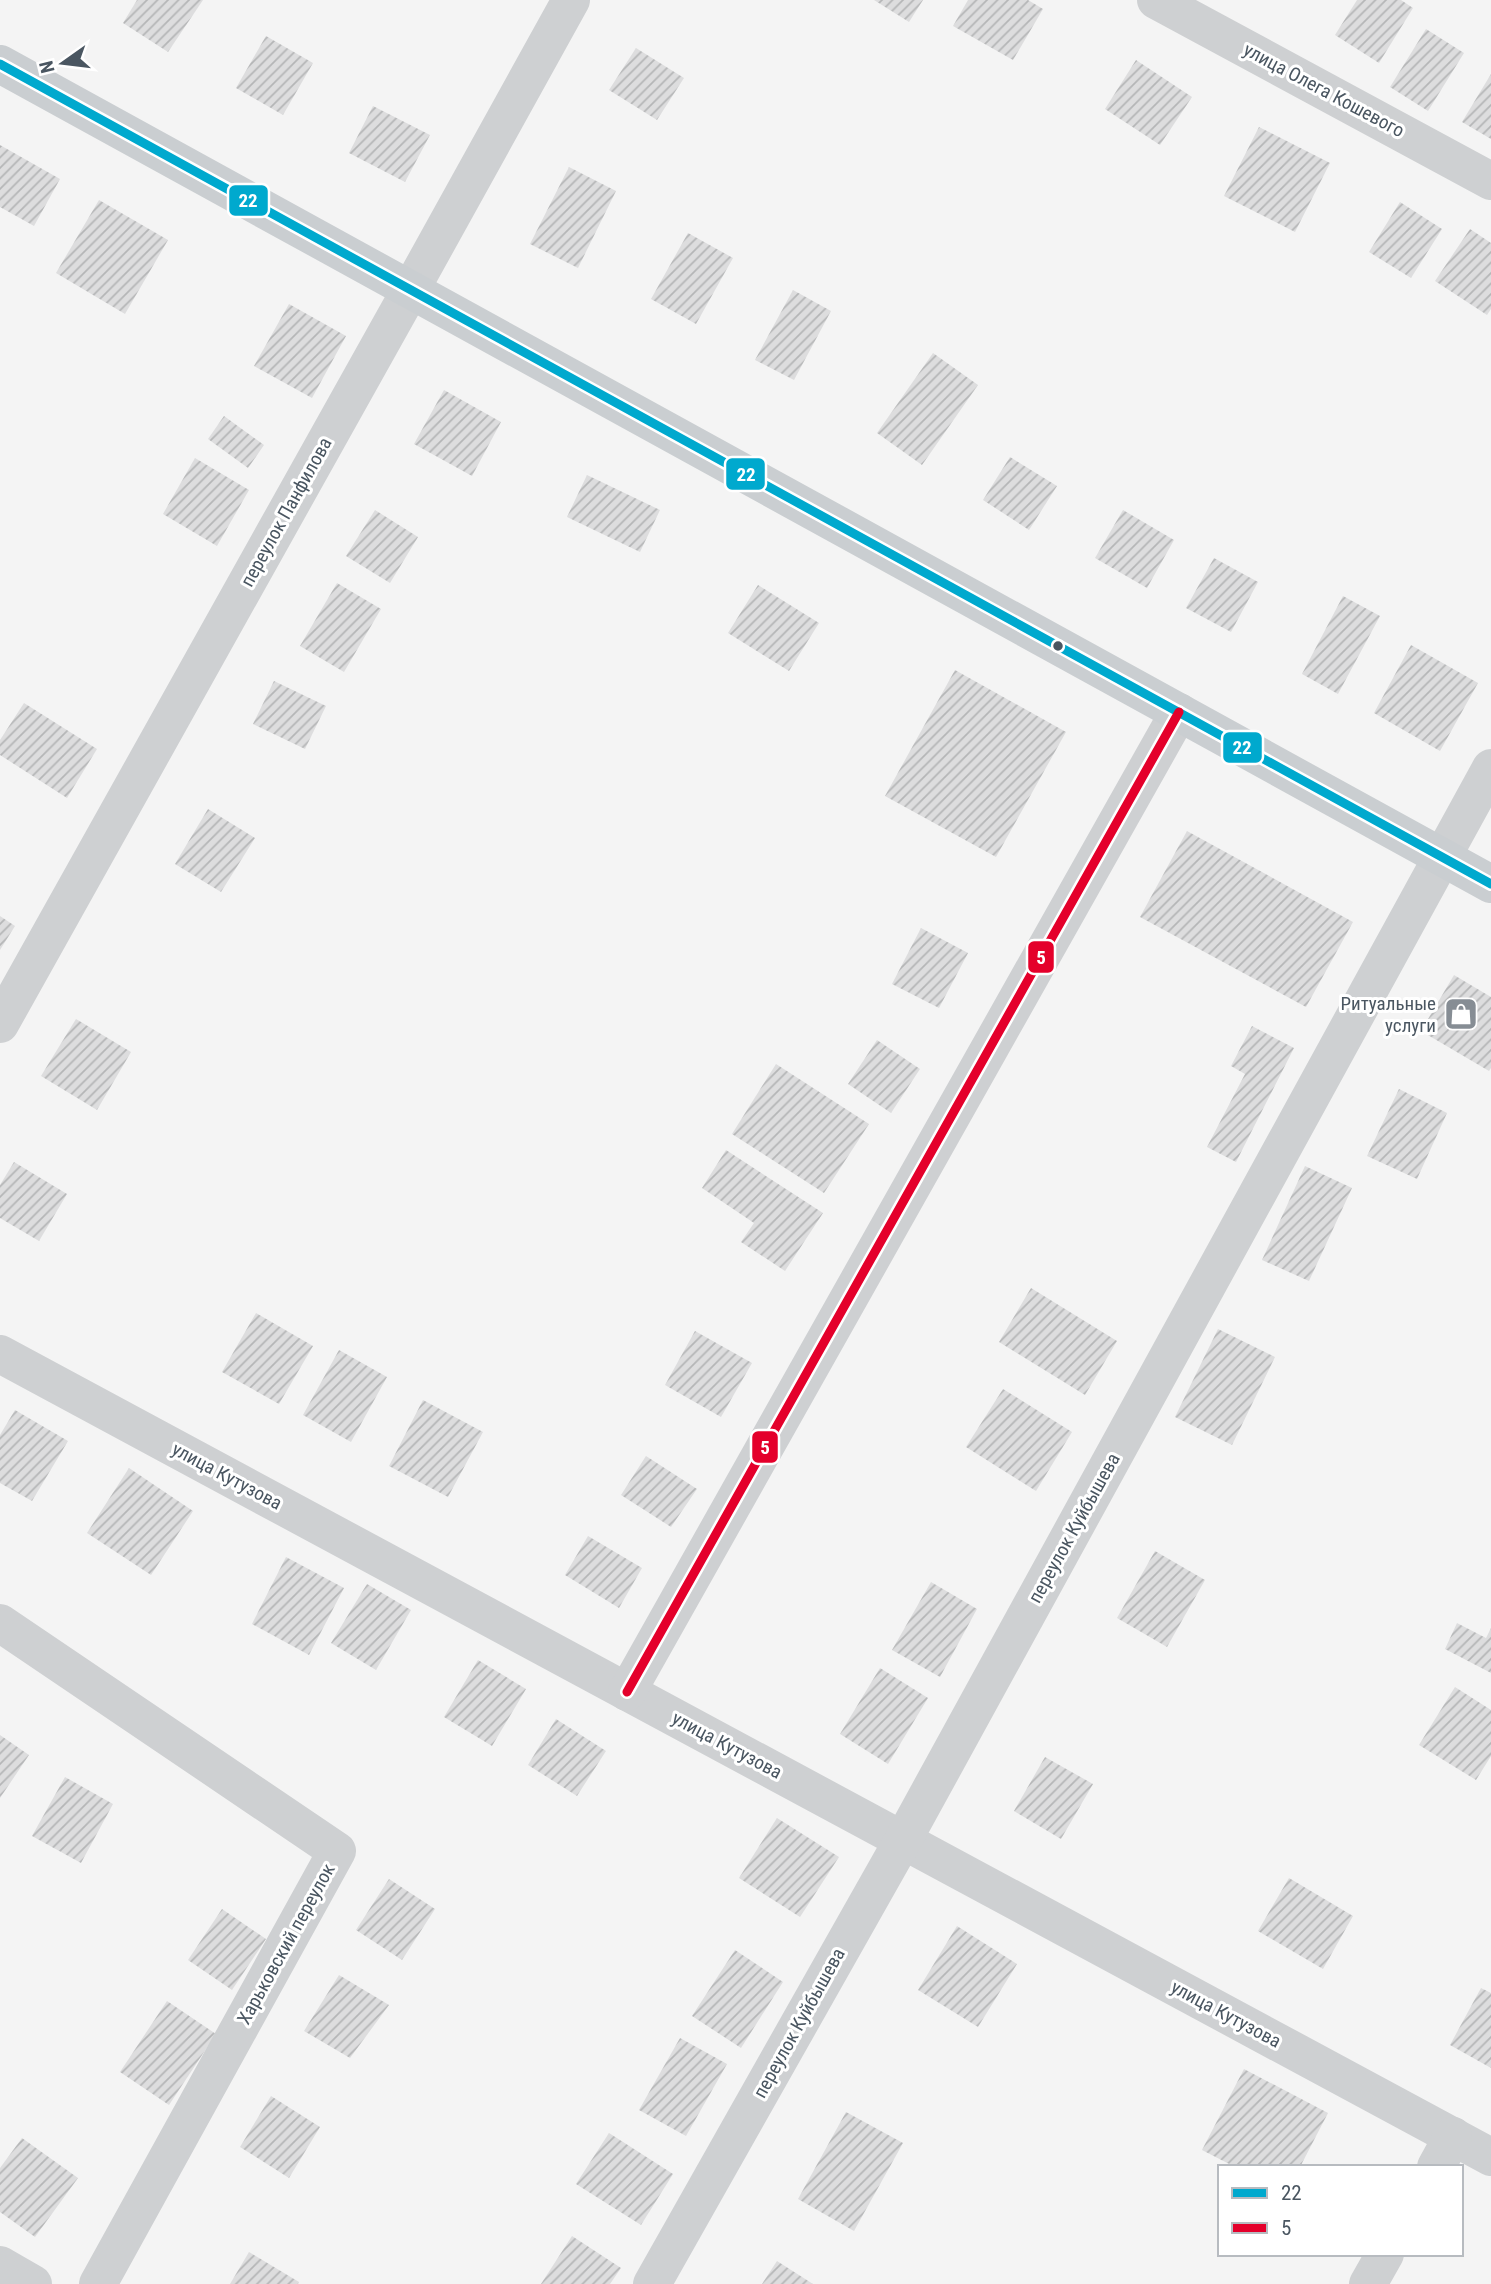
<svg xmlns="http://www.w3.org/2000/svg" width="1491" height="2284" font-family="'Roboto Condensed',sans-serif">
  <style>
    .building { fill: url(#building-hatch) }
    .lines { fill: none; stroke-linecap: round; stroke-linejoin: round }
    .minor { stroke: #ced0d2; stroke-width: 38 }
    .major { stroke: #caced1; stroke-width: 38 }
    .bus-1-casing { stroke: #fff; stroke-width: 14 }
    .bus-2-casing { stroke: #fff; stroke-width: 14 }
    .bus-1 { stroke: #00a9ce; stroke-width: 9 }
    .bus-2 { stroke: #e4002b; stroke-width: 9 }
    .bus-dot { fill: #4a5661; stroke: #fff; stroke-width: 2.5 }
    .labels { text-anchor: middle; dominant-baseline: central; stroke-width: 6; stroke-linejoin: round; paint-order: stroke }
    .street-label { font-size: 19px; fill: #4a5661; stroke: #fff }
    .poi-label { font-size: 19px; fill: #4a5661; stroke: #fff; text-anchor: end }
    .line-badge { stroke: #fff; stroke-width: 2.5 }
    .badge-label { font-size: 19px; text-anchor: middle; font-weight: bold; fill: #fff }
  </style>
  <defs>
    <pattern id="building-hatch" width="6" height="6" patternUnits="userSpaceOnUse" patternTransform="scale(1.75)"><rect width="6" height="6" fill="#ddddde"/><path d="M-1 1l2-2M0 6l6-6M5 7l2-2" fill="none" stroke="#b5b6b7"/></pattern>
  </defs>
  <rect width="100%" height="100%" fill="#f4f4f4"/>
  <g class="building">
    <path d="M137 0H203L168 52 123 23Z"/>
    <path d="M874 0H923L909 22Z"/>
    <path d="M968 0H1028L1043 9 1013 60 953 26Z"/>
    <path d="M1357 0H1401L1413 8 1379 63 1335 35Z"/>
    <path d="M1426 29 1464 53 1428 111 1390 87Z"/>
    <path d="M266 36 313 63 283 115 236 88Z"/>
    <path d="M636 48 684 78 657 120 609 90Z"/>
    <path d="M1136 60 1192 97 1160 145 1105 109Z"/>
    <path d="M1491 74V139L1462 122Z"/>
    <path d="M373 106 430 135 405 182 349 153Z"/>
    <path d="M1259 127 1330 163 1295 232 1224 196Z"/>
    <path d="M0 145 60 179 34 226 0 207Z"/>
    <path d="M569 167 616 191 578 268 530 244Z"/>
    <path d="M99 200 168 240 125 314 56 273Z"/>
    <path d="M1400 202 1442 229 1411 278 1369 252Z"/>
    <path d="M1470 229 1491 243V309L1487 315 1435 281Z"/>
    <path d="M688 233 733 258 696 324 651 299Z"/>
    <path d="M793 290 831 311 794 380 755 360Z"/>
    <path d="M289 304 346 336 312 398 254 366Z"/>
    <path d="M933 353 978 385 922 465 877 433Z"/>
    <path d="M444 390 501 422 472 476 414 444Z"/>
    <path d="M224 416 264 445 248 468 208 439Z"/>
    <path d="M1010 457 1057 486 1029 530 983 500Z"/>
    <path d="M195 458 249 490 217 546 163 514Z"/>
    <path d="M587 475 660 510 640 552 567 517Z"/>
    <path d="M375 510 418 537 390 583 346 556Z"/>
    <path d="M1123 510 1174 540 1147 588 1095 558Z"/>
    <path d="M1214 558 1258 582 1231 632 1186 608Z"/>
    <path d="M337 583 381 609 344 672 300 646Z"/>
    <path d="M758 585 819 623 789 671 728 633Z"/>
    <path d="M1343 596 1380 616 1338 694 1302 674Z"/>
    <path d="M1411 645 1478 683 1440 751 1374 713Z"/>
    <path d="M955 670 1066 732 996 857 885 796Z"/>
    <path d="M274 681 326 706 305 749 253 724Z"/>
    <path d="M24 703 97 749 67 798 0 755V740Z"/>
    <path d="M208 809 255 838 221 892 175 864Z"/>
    <path d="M1187 831 1353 922 1306 1007 1140 917Z"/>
    <path d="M0 916 15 926 0 950Z"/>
    <path d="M921 928 968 953 939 1008 892 984Z"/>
    <path d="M1454 975 1491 997V1068L1489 1071 1421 1031Z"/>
    <path d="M76 1019 131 1052 97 1110 41 1076Z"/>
    <path d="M1252 1026 1294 1048 1236 1162 1207 1147 1245 1074 1231 1066Z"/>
    <path d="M877 1040 920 1069 891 1113 848 1084Z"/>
    <path d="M776 1064 869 1124 824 1193 732 1134Z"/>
    <path d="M1399 1089 1447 1113 1417 1179 1367 1156Z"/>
    <path d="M726 1150 823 1213 785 1271 741 1242 754 1223 702 1188Z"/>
    <path d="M14 1162 67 1194 39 1241 0 1218V1185Z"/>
    <path d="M1305 1166 1352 1188 1309 1281 1262 1260Z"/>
    <path d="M1031 1288 1117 1341 1085 1395 999 1342Z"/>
    <path d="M256 1313 313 1346 279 1404 222 1372Z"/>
    <path d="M1218 1329 1275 1357 1232 1445 1175 1417Z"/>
    <path d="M695 1331 752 1363 721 1417 665 1385Z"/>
    <path d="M339 1350 387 1377 351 1442 303 1415Z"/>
    <path d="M1003 1389 1072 1432 1036 1491 966 1447Z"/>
    <path d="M423 1400 483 1432 448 1497 389 1466Z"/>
    <path d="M15 1410 68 1441 32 1501 0 1483V1435Z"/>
    <path d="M646 1456 697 1489 671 1527 621 1495Z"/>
    <path d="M129 1468 193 1511 151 1575 87 1533Z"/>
    <path d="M588 1536 642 1568 619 1608 565 1575Z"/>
    <path d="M1155 1551 1205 1580 1167 1647 1117 1618Z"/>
    <path d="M286 1557 344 1588 309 1655 252 1624Z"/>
    <path d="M931 1582 977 1609 940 1677 892 1650Z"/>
    <path d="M367 1584 411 1610 376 1670 331 1643Z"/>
    <path d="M1457 1623 1486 1638 1491 1628V1673L1445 1649Z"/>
    <path d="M478 1660 526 1689 492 1746 444 1717Z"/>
    <path d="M880 1668 928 1698 888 1764 840 1734Z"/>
    <path d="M1455 1687 1491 1710V1756L1476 1780 1419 1745Z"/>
    <path d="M556 1719 606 1751 577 1796 528 1765Z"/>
    <path d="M0 1735 29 1755 0 1798Z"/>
    <path d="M1045 1757 1093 1784 1061 1839 1014 1811Z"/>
    <path d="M65 1777 113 1804 81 1863 32 1836Z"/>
    <path d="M777 1818 839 1857 800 1917 739 1878Z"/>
    <path d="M1289 1878 1353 1916 1323 1969 1258 1931Z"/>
    <path d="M389 1879 435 1909 402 1960 356 1930Z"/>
    <path d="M222 1909 266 1939 232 1990 188 1960Z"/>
    <path d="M957 1926 1017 1964 978 2027 918 1990Z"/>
    <path d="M735 1950 783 1982 741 2048 692 2016Z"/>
    <path d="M339 1975 389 2005 350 2058 304 2031Z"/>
    <path d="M1481 1988 1491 1993V2068L1450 2045Z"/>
    <path d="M167 2001 216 2034 169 2105 120 2072Z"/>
    <path d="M680 2038 727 2064 686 2136 639 2110Z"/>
    <path d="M1244 2069 1328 2113 1300 2167H1235L1202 2150Z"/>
    <path d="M271 2096 320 2127 289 2178 240 2147Z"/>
    <path d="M846 2112 903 2143 854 2231 798 2199Z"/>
    <path d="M609 2133 673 2174 641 2225 576 2184Z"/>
    <path d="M22 2138 78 2178 35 2237 0 2212V2168Z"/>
    <path d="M572 2236 621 2268 610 2284H541Z"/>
    <path d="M249 2252 299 2282 298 2284H230Z"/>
    <path d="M777 2261 813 2284H762Z"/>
  </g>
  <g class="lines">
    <g class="minor">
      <path d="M1156 0 1491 181"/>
      <path d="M0 1024 411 289 571 0"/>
      <path d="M0 1354 1491 2157"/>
      <path d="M0 1623 337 1851 98 2284"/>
      <path d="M627 1692 1179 712"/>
      <path d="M1436 2167 1453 2136"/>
      <path d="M0 2265 33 2284"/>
      <path d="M652 2284 903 1840 1491 768"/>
      <path d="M1368 2284 1385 2254"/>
    </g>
    <path class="major" d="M0 64 1491 884"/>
    <defs>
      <path id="bus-1" d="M0 64 1491 884"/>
      <path id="bus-2" d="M627 1692 1179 712"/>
    </defs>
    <use href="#bus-1" class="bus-1-casing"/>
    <use href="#bus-2" class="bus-2-casing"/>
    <use href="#bus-1" class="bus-1"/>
    <use href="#bus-2" class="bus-2"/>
  </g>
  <defs>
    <symbol id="shop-square" viewBox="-11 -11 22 22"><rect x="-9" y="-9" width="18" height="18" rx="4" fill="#868d94" stroke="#fff"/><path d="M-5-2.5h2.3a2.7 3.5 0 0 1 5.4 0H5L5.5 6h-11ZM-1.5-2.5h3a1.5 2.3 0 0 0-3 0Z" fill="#fff"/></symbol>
  </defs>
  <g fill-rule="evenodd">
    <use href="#shop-square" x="1442" y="995" width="38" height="38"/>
  </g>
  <circle class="bus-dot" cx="1058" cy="646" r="6"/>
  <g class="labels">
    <g class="street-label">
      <text transform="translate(1324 90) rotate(28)">улица Олега Кошевого</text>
      <text transform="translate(286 512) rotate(-61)">переулок Панфилова</text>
      <text transform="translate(227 1476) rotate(28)">улица Кутузова</text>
      <text transform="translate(1074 1528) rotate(-61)">переулок Куйбышева</text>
      <text transform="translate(727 1745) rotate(28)">улица Кутузова</text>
      <text transform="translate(286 1944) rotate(-61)">Харьковский переулок</text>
      <text transform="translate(1226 2014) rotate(28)">улица Кутузова</text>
      <text transform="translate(799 2023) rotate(-61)">переулок Куйбышева</text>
    </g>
    <g class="poi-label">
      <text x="1436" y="1003">Ритуальные<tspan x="1436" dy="22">услуги</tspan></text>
    </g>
  </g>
  <g class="line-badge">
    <rect x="228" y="184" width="41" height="33" rx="7" fill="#00a9ce"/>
    <rect x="725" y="457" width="41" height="34" rx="7" fill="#00a9ce"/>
    <rect x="1222" y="731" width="41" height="33" rx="7" fill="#00a9ce"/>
    <rect x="1027" y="940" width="28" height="34" rx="7" fill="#e4002b"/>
    <rect x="751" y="1430" width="28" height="34" rx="7" fill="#e4002b"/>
  </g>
  <g class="badge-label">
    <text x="248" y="207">22</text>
    <text x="746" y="481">22</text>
    <text x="1242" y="754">22</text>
    <text x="1041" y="964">5</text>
    <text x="765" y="1454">5</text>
  </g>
  <rect x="1218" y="2165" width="245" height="91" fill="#ffffff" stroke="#b7bbc0" stroke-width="2"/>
  <rect x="1232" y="2188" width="35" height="10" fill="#00a9ce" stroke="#b7bbc0" stroke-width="2"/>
  <text x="1281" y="2200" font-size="21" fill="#4a5661">22</text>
  <rect x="1232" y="2223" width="35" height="10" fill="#e4002b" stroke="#b7bbc0" stroke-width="2"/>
  <text x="1281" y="2235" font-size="21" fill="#4a5661">5</text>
  <g transform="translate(63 63) rotate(256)" stroke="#ffffff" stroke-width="5" paint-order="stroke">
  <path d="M0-5L12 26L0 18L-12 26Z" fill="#4a5661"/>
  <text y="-10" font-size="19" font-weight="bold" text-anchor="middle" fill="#4a5661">N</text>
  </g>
</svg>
